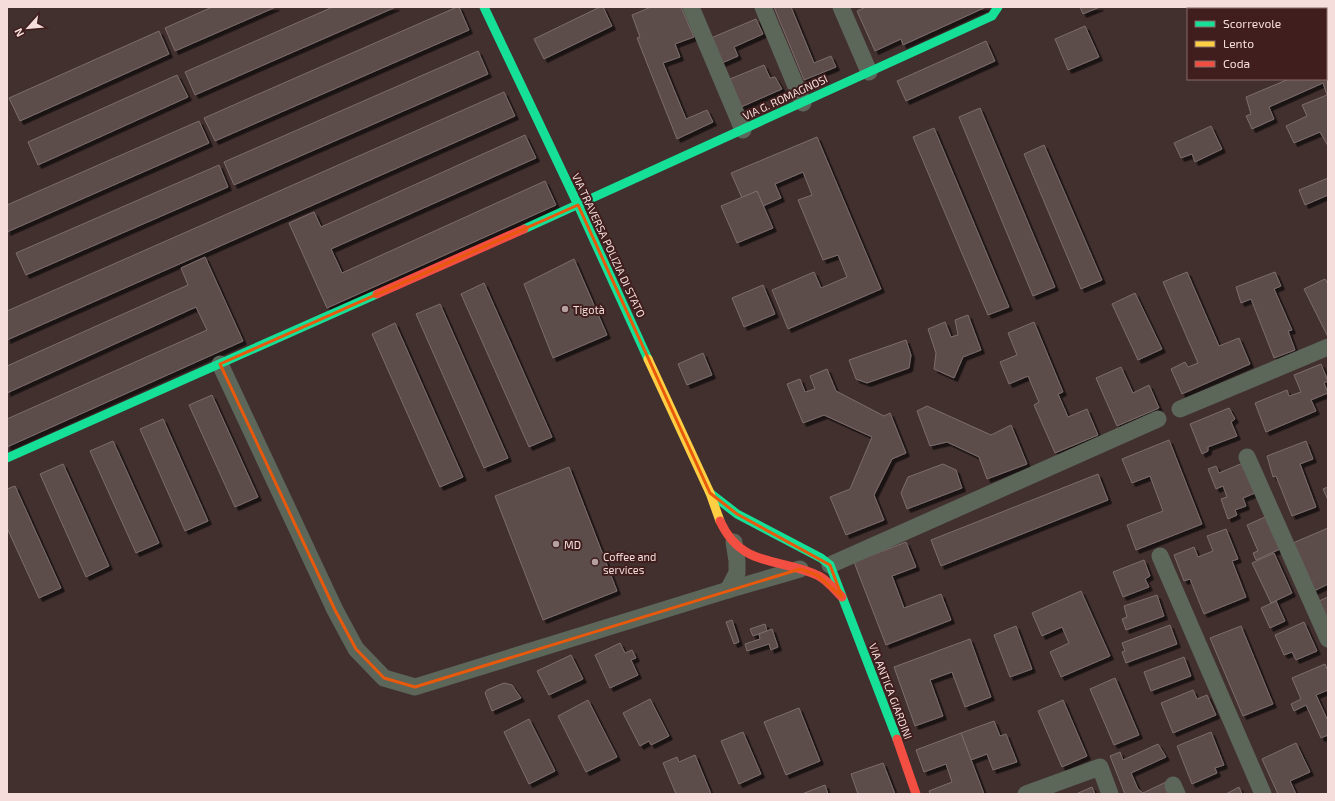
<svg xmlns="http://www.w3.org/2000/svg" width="1335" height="801" font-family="'Exo 2',sans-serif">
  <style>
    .building { fill: #5c4d4c; stroke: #7c6c6b; filter: url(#shadow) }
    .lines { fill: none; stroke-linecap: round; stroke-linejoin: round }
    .street { stroke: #5c6659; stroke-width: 17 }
    .fast { stroke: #16e098; stroke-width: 9 }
    .slow { stroke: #ffcf43; stroke-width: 9 }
    .jam { stroke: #f24e42; stroke-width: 9 }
    .marked { fill: none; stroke: #e8590c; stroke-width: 3; stroke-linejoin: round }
    .poi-dot { fill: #b6a09f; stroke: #3f1e1d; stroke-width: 1.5 }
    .labels { text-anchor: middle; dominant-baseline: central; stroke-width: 4; stroke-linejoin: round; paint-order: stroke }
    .street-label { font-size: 11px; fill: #f4dddb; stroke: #3f1e1d }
    .poi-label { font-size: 11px; fill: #f4dddb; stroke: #3f1e1d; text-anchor: start }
  </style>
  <defs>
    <filter id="shadow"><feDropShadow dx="3.5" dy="3.5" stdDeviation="0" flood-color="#0009"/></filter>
  </defs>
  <rect width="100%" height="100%" fill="#42302f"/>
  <g class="building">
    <path d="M212 7H276L175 51 165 28Z"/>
    <path d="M333 7H396L195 95 185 72Z"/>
    <path d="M457 7H459L469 30 215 141 204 118Z"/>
    <path d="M600 7H603L612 26 544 59 534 39Z"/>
    <path d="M651 7H681L694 37 675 44 680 57 663 63 686 119 707 110 713 122 677 139 637 38 640 37 632 15Z"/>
    <path d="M774 7H791L814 63 831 56 836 67 804 80Z"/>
    <path d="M866 7H986L903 45 901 39 875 51 857 11Z"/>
    <path d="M1080 7H1100L1083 14Z"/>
    <path d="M1187 7H1218L1219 9H1188Z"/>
    <path d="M1251 7H1303L1304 9H1247Z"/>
    <path d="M756 19 763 34 734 47 738 56 722 63 711 38Z"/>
    <path d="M1085 26 1099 57 1068 70 1055 39Z"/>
    <path d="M159 31 169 54 20 121 9 98Z"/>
    <path d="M986 41 995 61 906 101 897 81Z"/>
    <path d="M478 51 488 74 234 185 224 162Z"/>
    <path d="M1326 53 1328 57V146L1320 132 1294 143 1286 126 1307 116 1302 105 1327 95 1323 83 1269 107 1274 119 1252 129 1246 116 1251 114 1246 97 1289 79H1326Z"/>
    <path d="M764 65 770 78 775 77 782 89 741 107 730 79Z"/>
    <path d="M177 75 188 97 38 165 28 142Z"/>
    <path d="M504 92 515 116 7 340V311Z"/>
    <path d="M980 108 1055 287 1033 296 959 117Z"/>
    <path d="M199 121 209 143 7 232V205Z"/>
    <path d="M1211 126 1222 149 1195 162 1192 154 1181 158 1174 143Z"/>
    <path d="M934 128 1009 307 988 315 913 137Z"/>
    <path d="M525 135 536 158 331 249 342 273 545 181 556 205 327 308 289 223 314 212 321 227Z"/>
    <path d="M817 137 881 289 788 329 772 290 814 272 821 288 847 277 838 255 823 260 798 200 812 195 803 172 775 184 781 198 763 206 757 191 742 198 731 173Z"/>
    <path d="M1044 145 1102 280 1081 289 1024 154Z"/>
    <path d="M219 165 228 187 26 275 16 253Z"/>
    <path d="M1328 178V195L1305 205 1299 190Z"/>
    <path d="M757 191 773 228 737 243 721 206Z"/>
    <path d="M205 257 243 341 7 447V419L207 330 196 307 7 393V366L188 285 181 268Z"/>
    <path d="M574 259 607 335 553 358 524 284Z"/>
    <path d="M1187 272 1219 346 1239 338 1250 364 1182 394 1171 369 1185 362 1188 367 1198 363 1163 282Z"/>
    <path d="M1275 272 1281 286 1274 289 1292 330 1288 331 1295 350 1274 358 1251 299 1241 303 1236 287Z"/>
    <path d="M1325 279 1328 284V337L1304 289Z"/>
    <path d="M484 283 552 437 529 447 461 294Z"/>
    <path d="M763 285 775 314 744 327 732 298Z"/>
    <path d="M1135 293 1162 349 1138 360 1112 304Z"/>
    <path d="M440 304 508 458 484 468 416 314Z"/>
    <path d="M968 315 981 350 963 357 954 378 934 369 936 353 928 329 945 322 951 337 958 335 955 320Z"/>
    <path d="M1034 322 1063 392 1058 394 1068 417 1087 409 1098 435 1055 453 1034 405 1039 402 1028 376 1009 384 1000 362 1017 355 1008 333Z"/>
    <path d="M395 323 463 477 440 487 372 334Z"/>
    <path d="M906 340 911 355 909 368 867 383 856 379 849 360Z"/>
    <path d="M703 353 712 375 687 385 678 364Z"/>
    <path d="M1321 364 1328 381 1324 383 1328 393 1311 400 1316 411 1266 432 1255 403 1287 390 1289 396 1301 392 1294 375Z"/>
    <path d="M1121 367 1133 393 1149 385 1159 408 1117 426 1096 378Z"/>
    <path d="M827 369 836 391 884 416 890 413 906 453 892 459 874 495 884 520 846 535 830 497 850 489 872 437 824 415 803 423 787 384 800 379 805 392 815 389 810 376Z"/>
    <path d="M212 395 258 497 235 507 189 405Z"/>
    <path d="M927 406 991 435 1011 425 1027 464 987 479 979 457 947 442 930 446 917 411Z"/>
    <path d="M1229 408 1235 419 1231 422 1237 436 1208 447V451L1202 454 1190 424Z"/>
    <path d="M163 419 208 521 185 531 140 429Z"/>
    <path d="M1169 440 1202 524 1136 550 1127 525 1163 511 1150 476 1132 483 1122 459Z"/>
    <path d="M113 441 159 543 136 553 90 451Z"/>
    <path d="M1306 441 1313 459 1300 464 1316 507 1292 516 1276 476 1273 477 1267 456Z"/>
    <path d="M1243 463 1255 493 1243 498 1246 506 1235 510 1237 515 1228 519 1221 499 1227 497 1223 486 1216 489 1208 469 1216 466 1219 473Z"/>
    <path d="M63 464 109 566 86 577 40 474Z"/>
    <path d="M943 464 956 470 962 488 907 509 901 493 908 477Z"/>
    <path d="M569 467 617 591 543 620 495 496Z"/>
    <path d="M1098 474 1108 500 941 566 931 540Z"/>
    <path d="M15 486 61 588 39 598 7 528V489Z"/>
    <path d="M1328 487V500L1323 489Z"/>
    <path d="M1265 517 1280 549 1256 560 1253 553 1258 551 1247 525Z"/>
    <path d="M1328 528V584L1314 591 1293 543Z"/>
    <path d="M1226 529 1238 559 1232 561 1246 597 1204 614 1190 579 1184 581 1174 555 1194 547 1198 557 1213 551 1207 536Z"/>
    <path d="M906 542 916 567 892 576 904 608 941 594 951 620 886 645 854 562Z"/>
    <path d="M1274 553 1292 593 1271 603 1252 563Z"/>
    <path d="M1144 560 1150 576 1145 579 1149 587 1123 597 1113 572Z"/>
    <path d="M1081 591 1110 656 1061 677 1050 652 1069 643 1062 627 1042 636 1032 613Z"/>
    <path d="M1157 595 1164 616 1126 630 1122 619 1127 617 1124 606Z"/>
    <path d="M1328 597V620L1319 601Z"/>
    <path d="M1276 601 1285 621 1270 628 1261 608Z"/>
    <path d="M732 620 739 642 734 644 726 622Z"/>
    <path d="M1304 622 1317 651 1296 660 1292 652 1284 655 1275 635Z"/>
    <path d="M765 624 767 631 753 636 750 629Z"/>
    <path d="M1170 625 1177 644 1126 663 1122 652 1125 651 1122 643Z"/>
    <path d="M1016 626 1032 669 1010 677 994 635Z"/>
    <path d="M1241 626 1273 704 1243 716 1210 638Z"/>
    <path d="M772 629 778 647 771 650 769 644 747 651 745 644 760 639 759 634Z"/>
    <path d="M970 639 991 697 965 707 952 672 930 680 943 716 915 726 894 667Z"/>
    <path d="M620 643 625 653 632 650 636 658 631 660 638 675 610 688 595 655Z"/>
    <path d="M571 655 583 679 549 695 537 671Z"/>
    <path d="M1184 657 1191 676 1151 691 1144 672Z"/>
    <path d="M1325 664 1328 671V690L1316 695 1328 721V735L1321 738 1306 705 1294 711 1291 704 1301 699 1292 678Z"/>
    <path d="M1115 678 1139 735 1114 745 1090 689Z"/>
    <path d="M504 683 512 685 521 698 492 711 485 693 487 690Z"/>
    <path d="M1193 690 1197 699 1207 695 1216 715 1173 733 1161 703Z"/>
    <path d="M650 699 669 736 651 745 649 741 640 746 623 713Z"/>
    <path d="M588 700 617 757 586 772 558 716Z"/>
    <path d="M1063 700 1087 756 1062 767 1038 711Z"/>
    <path d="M799 708 820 761 786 775 764 722Z"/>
    <path d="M529 719 555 771 529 784 504 732Z"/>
    <path d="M994 721 1000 736 1006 734 1017 762 993 770 987 754 971 760 961 733Z"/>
    <path d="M743 732 761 774 739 784 721 741Z"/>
    <path d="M1211 732 1224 765 1215 768 1217 773 1192 784 1177 746Z"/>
    <path d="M961 733 984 794H930L929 791 952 782 946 764 924 772 916 750Z"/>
    <path d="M1296 743 1310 772 1290 781 1296 794H1278L1262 759Z"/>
    <path d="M1158 744 1166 757 1131 773 1138 789 1143 793 1166 782 1172 794H1125L1110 756 1120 752 1123 760Z"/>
    <path d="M695 755 711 794H676L663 763 677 757 679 762Z"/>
    <path d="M883 763 895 794H858L851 774Z"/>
    <path d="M825 785 828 794H802Z"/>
    <path d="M1092 787 1095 794H1076Z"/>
    <path d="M1239 787 1242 794H1226Z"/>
  </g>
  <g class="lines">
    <g class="street">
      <path d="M691 7 743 130"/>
      <path d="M763 7 803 103"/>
      <path d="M841 7 869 72"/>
      <path d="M220 364 335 610 356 649 384 678 415 687 728 590 800 569"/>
      <path d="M1180 409 1328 347"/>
      <path d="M1247 457 1328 639"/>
      <path d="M1160 556 1263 794"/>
      <path d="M830 565 1158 419"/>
      <path d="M728 590 737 573V561L734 542"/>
      <path d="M1173 785 1177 794"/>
      <path d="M1026 794 1100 767 1110 794"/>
    </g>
    <g class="fast">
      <path d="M484 7 578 205 648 359"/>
      <path d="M1318 7 1319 9"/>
      <path d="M1326 24 1328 28"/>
      <path d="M524 229 992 16 998 7"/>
      <path d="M7 458 377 294"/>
      <path d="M710 493 737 514 821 558 830 565 897 739"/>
    </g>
    <path class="slow" d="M648 359 710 493 720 521"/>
    <g class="jam">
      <path d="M377 294 524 229"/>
      <path d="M720 521C742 569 780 557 819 576 828 581 835 590 842 597"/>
      <path d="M897 739 916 794"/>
    </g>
  </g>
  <path class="marked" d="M578 205 710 493 737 514 830 565 842 597 817 575 800 569 415 687 384 678 356 649 335 610 220 364Z"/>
  <g class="poi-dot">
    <circle cx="565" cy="309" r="4"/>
    <circle cx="556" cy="544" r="4"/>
    <circle cx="595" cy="562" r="4"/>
  </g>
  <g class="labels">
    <g class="street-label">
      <text transform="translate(785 97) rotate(-25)">VIA G. ROMAGNOSI</text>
      <text transform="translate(609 245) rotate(65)">VIA TRAVERSA POLIZIA DI STATO</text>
      <text transform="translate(891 691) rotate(69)">VIA ANTICA GIARDINI</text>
    </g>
    <g class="poi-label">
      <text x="573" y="309">Tigotà</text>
      <text x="564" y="544">MD</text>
      <text x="603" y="556">Coffee and<tspan x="603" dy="13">services</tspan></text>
    </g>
  </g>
  <rect width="1335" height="801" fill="none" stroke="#f4dddb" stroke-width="16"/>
  <rect x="1187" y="8" width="140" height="72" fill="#3f1e1d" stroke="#876a69"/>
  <rect x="1195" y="21" width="20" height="6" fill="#16e098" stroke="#876a69"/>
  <text x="1223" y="28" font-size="12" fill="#f4dddb">Scorrevole</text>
  <rect x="1195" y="41" width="20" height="6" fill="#ffcf43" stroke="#876a69"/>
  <text x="1223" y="48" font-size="12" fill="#f4dddb">Lento</text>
  <rect x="1195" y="61" width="20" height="6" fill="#f24e42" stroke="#876a69"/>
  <text x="1223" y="68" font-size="12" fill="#f4dddb">Coda</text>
  <g transform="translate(28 28) rotate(243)" stroke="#3f1e1d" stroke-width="3" paint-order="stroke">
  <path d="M0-3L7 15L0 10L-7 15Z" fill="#f4dddb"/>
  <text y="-6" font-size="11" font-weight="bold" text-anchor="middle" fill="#f4dddb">N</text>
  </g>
</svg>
